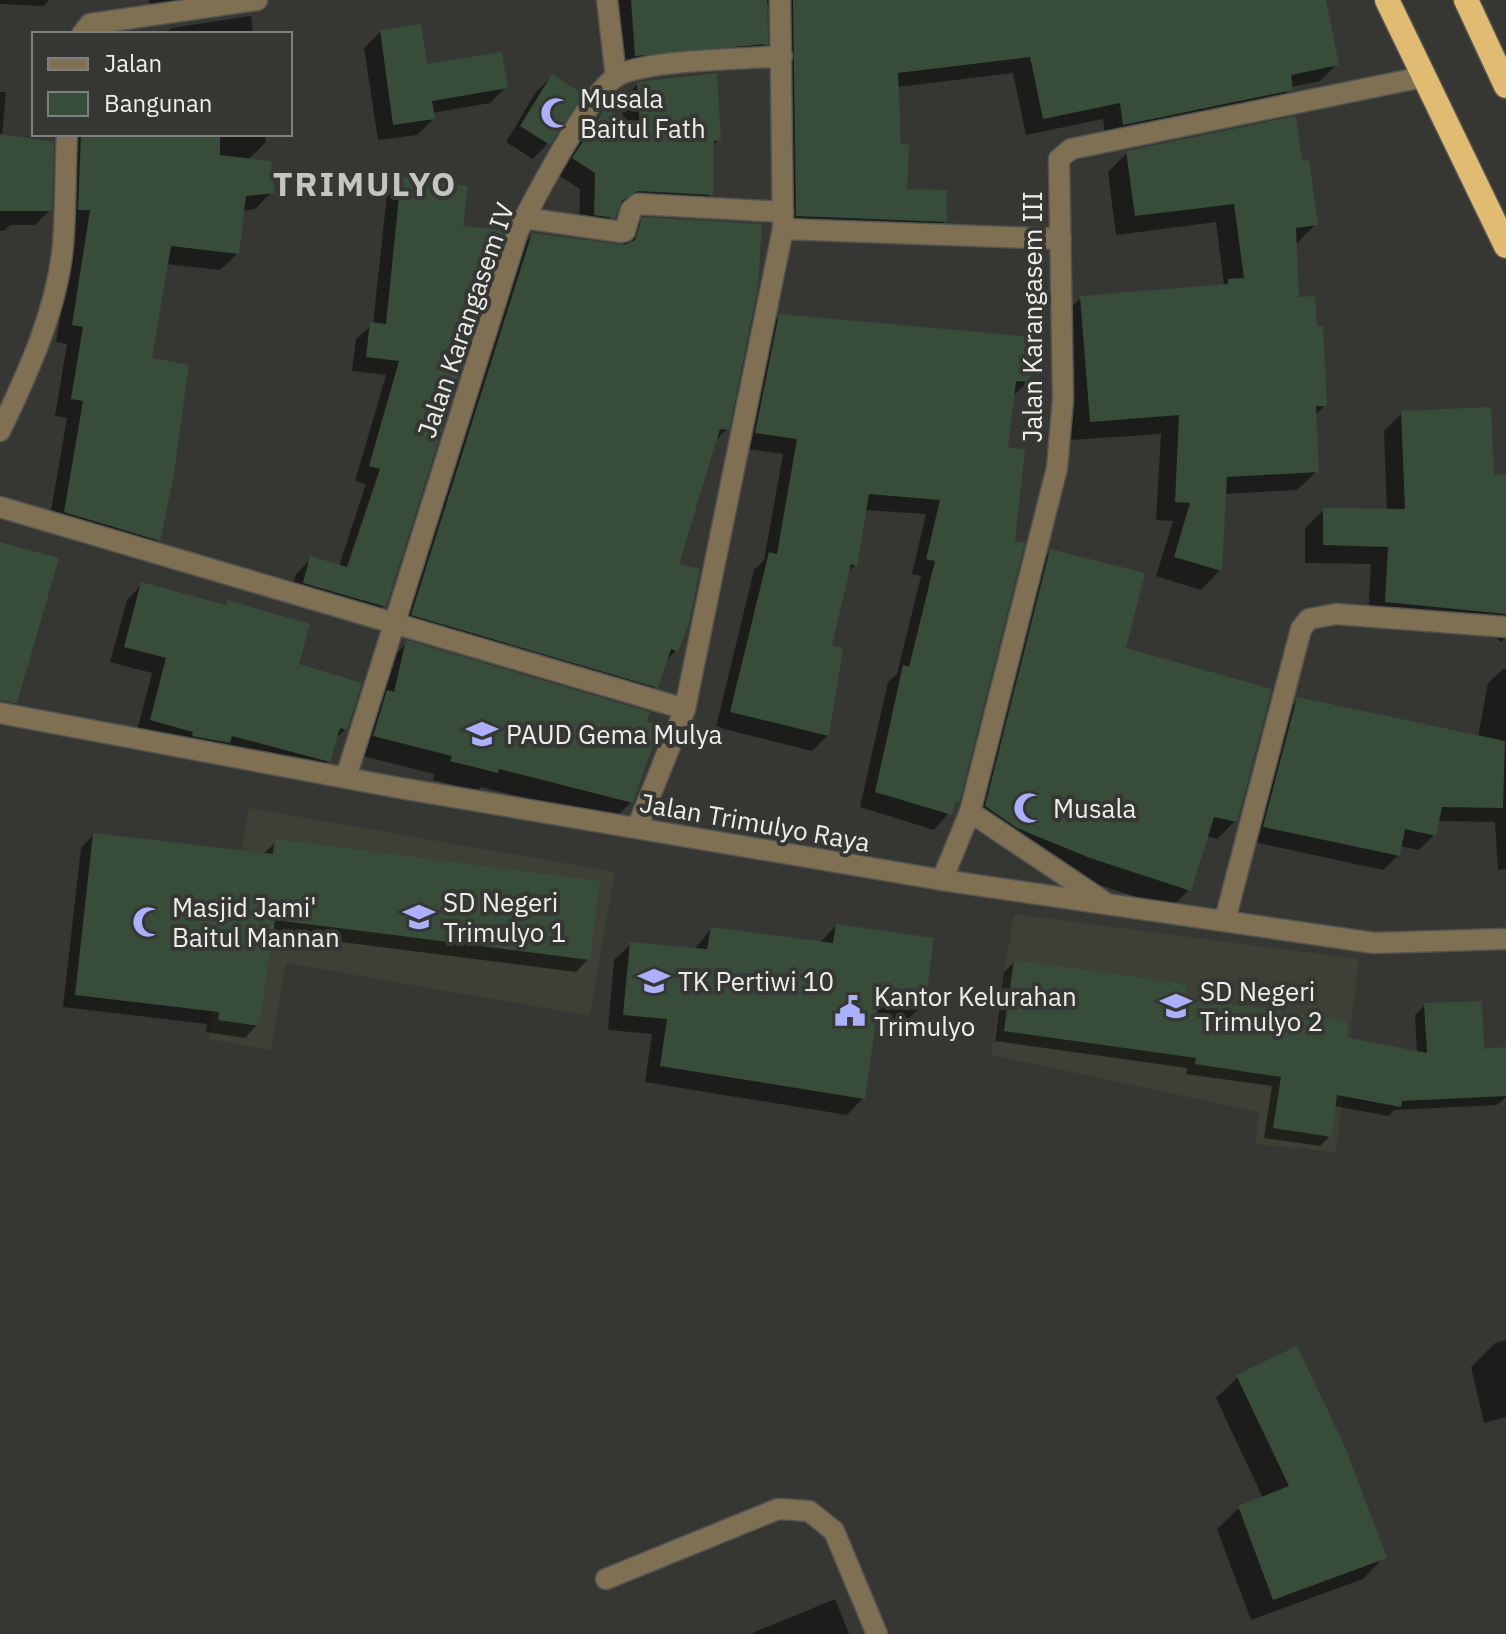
<svg xmlns="http://www.w3.org/2000/svg" width="1506" height="1634" font-family="'IBM Plex Sans',sans-serif">
  <style>
    .built { fill: #3e3f35 }
    .shadow { fill: #0007 }
    .building { fill: #374d3a }
    .lines { fill: none; stroke-linecap: round; stroke-linejoin: round }
    .minor-casing { stroke: #535450; stroke-width: 23 }
    .highway-casing { stroke: #535450; stroke-width: 27 }
    .minor { stroke: #7f6f53; stroke-width: 20 }
    .highway { stroke: #e2bb72; stroke-width: 24 }
    .labels { text-anchor: middle; dominant-baseline: central; stroke-width: 8; stroke-linejoin: round; paint-order: stroke }
    .poi-label { font-size: 26px; fill: #edeeeb; stroke: #363733; text-anchor: start }
    .street-label { font-size: 26px; fill: #edeeeb; stroke: #363733 }
    .district-label { font-size: 34px; font-weight: bold; letter-spacing: 2px; fill: #c4c5c0; stroke: #363733 }
  </style>
  <rect width="100%" height="100%" fill="#363733"/>
  <g class="built">
    <path d="M249 808 615 872 590 1016 286 963 271 1050 209 1039Z"/>
    <path d="M1014 914 1359 959 1336 1152 1256 1144 1258 1112 991 1055Z"/>
  </g>
  <g class="shadow">
    <path d="M0 0H49L44 6 0 4Z"/>
    <path d="M149 0H235L151 15Z"/>
    <path d="M614 0H1324L1337 64 1320 81 1291 87 1274 107 1106 141 1103 119 1026 135 1013 73 897 87 905 191 945 221 928 238 780 233 777 17 766 1V43L748 60 619 72Z"/>
    <path d="M251 16 253 34H165L171 28Z"/>
    <path d="M380 32 425 66 506 87 490 103 432 113 433 119 417 135 378 140 364 48Z"/>
    <path d="M552 76 548 143 533 159 506 142 536 92Z"/>
    <path d="M638 84 719 139 712 147 711 194 695 210 620 206 597 233 579 230 580 189 558 175 589 126 605 110 623 122 622 100Z"/>
    <path d="M0 92H6L2 136 50 210 35 225H10L4 231H0Z"/>
    <path d="M63 134H265L266 142 248 160 272 192 255 209 242 211 238 253 220 270 166 264 150 360 158 540 141 557 48 529 67 418 55 416 67 344 56 342 74 227Z"/>
    <path d="M1127 153 1300 163 1316 224 1296 244 1297 299 1325 405 1315 416 1317 471 1297 490 1224 494 1220 570 1201 590 1156 576 1173 521 1156 520 1161 434 1071 440 1062 317 1081 298 1224 285 1216 222 1116 235 1108 172Z"/>
    <path d="M402 179 466 187 384 606 369 621 289 598 296 574 311 559 339 566 366 484 355 481 386 375 352 371 356 339 373 324 387 195Z"/>
    <path d="M643 219 727 429 714 442 677 566 676 651 664 662 656 686 642 701 398 629 518 250 532 235 624 245 628 234Z"/>
    <path d="M780 316 1028 381 1012 397 1006 450 1013 542 1022 544 957 803 934 830 860 807 888 682 897 674 921 576 912 574 926 514 865 510 855 565 847 573 830 646 841 650 827 736 812 751 716 727 754 570 764 560 783 454 740 448 764 331Z"/>
    <path d="M1402 413 1492 477 1506 476V638L1501 642 1488 631 1368 619 1371 564 1305 563V528L1324 510 1387 511 1384 431Z"/>
    <path d="M1050 552 1123 649 1235 821 1217 839 1206 836 1189 890 1171 908 1072 876 999 845 968 825 1032 570Z"/>
    <path d="M142 584 223 607 228 602 297 666 346 729 334 740 328 761 313 776 136 735 152 673 110 662 127 600Z"/>
    <path d="M407 643 631 802 613 820 481 787 478 791 433 780 434 774 355 754 388 661Z"/>
    <path d="M1503 669H1506V869L1498 870 1495 822 1437 821 1434 835 1419 850 1400 846 1398 856 1383 870 1249 841 1283 714 1297 700 1478 737 1488 683Z"/>
    <path d="M93 835 262 855 276 842 588 959 576 972 271 933 257 1025 245 1038 206 1032 207 1024 63 1007 81 848Z"/>
    <path d="M836 926 923 1005 906 1021 874 1017 863 1098 847 1115 645 1082 652 1034 608 1030 614 960 631 944 694 950 711 929 820 942Z"/>
    <path d="M1014 962 1417 1053 1415 1015 1425 1005 1506 1069V1097L1497 1105 1394 1110 1389 1116 1334 1106 1330 1136 1320 1146 1264 1138 1272 1086 1186 1074 1187 1068 995 1041 1004 972Z"/>
    <path d="M1506 1340V1417L1484 1423 1471 1367 1495 1343Z"/>
    <path d="M1238 1377 1384 1557 1363 1579 1251 1620 1217 1529 1239 1508 1263 1498 1216 1398Z"/>
    <path d="M835 1599 849 1634H750Z"/>
  </g>
  <g class="building">
    <path d="M631 0H767L768 44 635 56Z"/>
    <path d="M793 0H1326L1339 65 1291 75 1293 90 1123 125 1120 103 1043 119 1030 57 898 73 901 144 909 145 907 189 947 190V222L796 216Z"/>
    <path d="M421 24 427 64 502 52 508 88 432 101 435 119 393 125 380 30Z"/>
    <path d="M717 73 721 140 714 141 713 195 638 191 622 201 615 218 594 215 595 173 572 158 605 108 640 130 637 82Z"/>
    <path d="M552 74 583 94 550 145 520 126Z"/>
    <path d="M1296 116 1302 161 1309 160 1318 225 1296 228 1299 297 1315 296 1317 327 1323 326 1327 406H1316L1319 472 1227 477 1222 571 1174 557 1190 503 1175 502 1179 415 1090 422 1080 296 1228 284V279L1244 278 1234 204 1135 216 1126 151Z"/>
    <path d="M0 134 54 142 52 211H0Z"/>
    <path d="M81 134H220V155L271 161 275 193 246 196 239 254 171 246 152 358 189 365 173 480 160 541 64 512 83 401 71 399 83 327 72 325 90 210H78Z"/>
    <path d="M401 177 468 186 463 226 505 230 386 607 303 583 310 556 347 567 380 469 369 466 399 361 366 357 370 322 386 324Z"/>
    <path d="M642 217 762 224 758 286 729 430 720 429 679 564 700 569 689 623 678 652 671 649 658 688 411 615 532 233 624 245 635 240Z"/>
    <path d="M779 314 1034 337 1030 382 1016 381 1008 448 1025 449 1015 541 1025 543 959 804 956 802 952 815 875 792 903 665 909 667 935 561 926 559 940 500 869 494 857 566 851 564 832 645 843 648 829 736 730 712 769 552 777 554 797 439 755 433Z"/>
    <path d="M1491 407 1494 475 1506 474V614L1385 602 1388 547 1323 545V508L1405 509 1401 411Z"/>
    <path d="M0 542 59 558 17 703 0 700Z"/>
    <path d="M1050 549 1145 573 1126 648 1272 689 1237 822 1214 817 1191 891 1090 858 1017 828 985 806Z"/>
    <path d="M141 582 226 605 227 600 310 624 299 664 362 683 347 730 340 728 330 762 232 736 230 743 192 736 193 732 150 720 166 658 124 647Z"/>
    <path d="M406 640 650 712 647 722 660 725 633 803 499 769 498 773 450 761 452 756 373 736 387 690 394 692Z"/>
    <path d="M1297 697 1505 741 1503 808 1442 807 1436 836 1405 829 1400 856 1263 827Z"/>
    <path d="M93 833 273 854 275 839 600 881 590 960 275 920 259 1026 218 1020 219 1012 75 995Z"/>
    <path d="M836 924 934 938 925 1006 879 1000 865 1099 660 1066 667 1019 623 1015 630 942 707 949 711 927 833 943Z"/>
    <path d="M1014 960 1187 984 1185 998 1348 1021 1346 1037 1427 1053 1424 1003 1482 1001 1484 1049 1506 1047V1096L1402 1101 1401 1107 1337 1095 1332 1137 1273 1128 1281 1077 1195 1064 1196 1058 1004 1031Z"/>
    <path d="M1297 1346 1345 1447 1387 1558 1273 1600 1238 1506 1289 1486 1236 1375Z"/>
  </g>
  <g class="lines">
    <defs>
      <g id="minor">
        <path d="M607 0 616 77"/>
        <path d="M82 34 90 24 257 0"/>
        <path d="M524 218 621 232 625 231 631 210 638 204 783 212"/>
        <path d="M783 229 1061 239"/>
        <path d="M0 431C28 373 57 310 63 245 66 208 65 171 67 134"/>
        <path d="M0 507 685 709 637 828"/>
        <path d="M685 709 783 229 780 0"/>
        <path d="M0 713 394 787 942 880 1374 943 1506 939"/>
        <path d="M346 777 518 231C534 199 590 92 617 76 647 59 744 60 782 56"/>
        <path d="M970 812 1103 901"/>
        <path d="M942 880 970 812 1057 468 1063 399 1059 159 1071 149 1423 77"/>
        <path d="M1225 920 1301 629 1309 619 1336 614 1506 627"/>
        <path d="M606 1579 778 1509 809 1511 834 1531 877 1634"/>
      </g>
      <g id="highway">
        <path d="M1387 0 1506 246"/>
        <path d="M1466 0 1506 86"/>
      </g>
    </defs>
    <use href="#minor" class="minor-casing"/>
    <use href="#highway" class="highway-casing"/>
    <use href="#minor" class="minor"/>
    <use href="#highway" class="highway"/>
  </g>
  <defs>
    <symbol id="mosque-bare" viewBox="-9 -9 18 18"><path d="M3.5-4.9A6 6 0 1 0 3.5 4.9A5 5 0 1 1 3.5-4.9Z" fill="#aab0fb" stroke="#363733" stroke-width="2.5" paint-order="stroke"/></symbol>
    <symbol id="school-bare" viewBox="-9 -9 18 18"><path d="M0-5L7-2L0 1L-7-2ZM-4 1L0 2.5L4 1V4Q0 6-4 4Z" fill="#aab0fb" stroke="#363733" stroke-width="2.5" paint-order="stroke"/></symbol>
    <symbol id="civic-bare" viewBox="-9 -9 18 18"><path d="M-.6-6.5H3V-4.5H.6V-3L4-1V1h2V6H-6V1h2V-1L-.6-3ZM-1.2 2.5V6h2.4V2.5Z" fill="#aab0fb" stroke="#363733" stroke-width="2.5" paint-order="stroke"/></symbol>
  </defs>
  <g fill-rule="evenodd">
    <use href="#mosque-bare" x="534" y="91" width="44" height="44"/>
    <use href="#school-bare" x="460" y="712" width="44" height="44"/>
    <use href="#mosque-bare" x="1007" y="786" width="44" height="44"/>
    <use href="#school-bare" x="397" y="895" width="44" height="44"/>
    <use href="#mosque-bare" x="126" y="900" width="44" height="44"/>
    <use href="#school-bare" x="632" y="959" width="44" height="44"/>
    <use href="#school-bare" x="1154" y="984" width="44" height="44"/>
    <use href="#civic-bare" x="828" y="989" width="44" height="44"/>
  </g>
  <g class="labels">
    <g class="poi-label">
      <text x="580" y="98">Musala<tspan x="580" dy="30">Baitul Fath</tspan></text>
      <text x="506" y="734">PAUD Gema Mulya</text>
      <text x="1053" y="808">Musala</text>
      <text x="443" y="902">SD Negeri<tspan x="443" dy="30">Trimulyo 1</tspan></text>
      <text x="172" y="907">Masjid Jami'<tspan x="172" dy="30">Baitul Mannan</tspan></text>
      <text x="678" y="981">TK Pertiwi 10</text>
      <text x="1200" y="991">SD Negeri<tspan x="1200" dy="30">Trimulyo 2</tspan></text>
      <text x="874" y="996">Kantor Kelurahan<tspan x="874" dy="30">Trimulyo</tspan></text>
    </g>
    <g class="street-label">
      <text transform="translate(1032 317) rotate(-90)">Jalan Karangasem III</text>
      <text transform="translate(465 320) rotate(-71)">Jalan Karangasem IV</text>
      <text transform="translate(755 822) rotate(10)">Jalan Trimulyo Raya</text>
    </g>
    <g class="district-label">
      <text x="365" y="183">TRIMULYO</text>
    </g>
  </g>
  <rect x="32" y="32" width="260" height="104" fill="#363733" stroke="#7f807d" stroke-width="2"/>
  <rect x="48" y="58" width="40" height="12" fill="#7f6f53" stroke="#7f807d" stroke-width="2"/>
  <text x="104" y="72" font-size="24" fill="#edeeeb">Jalan</text>
  <rect x="48" y="92" width="40" height="24" fill="#374d3a" stroke="#7f807d" stroke-width="2"/>
  <text x="104" y="112" font-size="24" fill="#edeeeb">Bangunan</text>
</svg>
